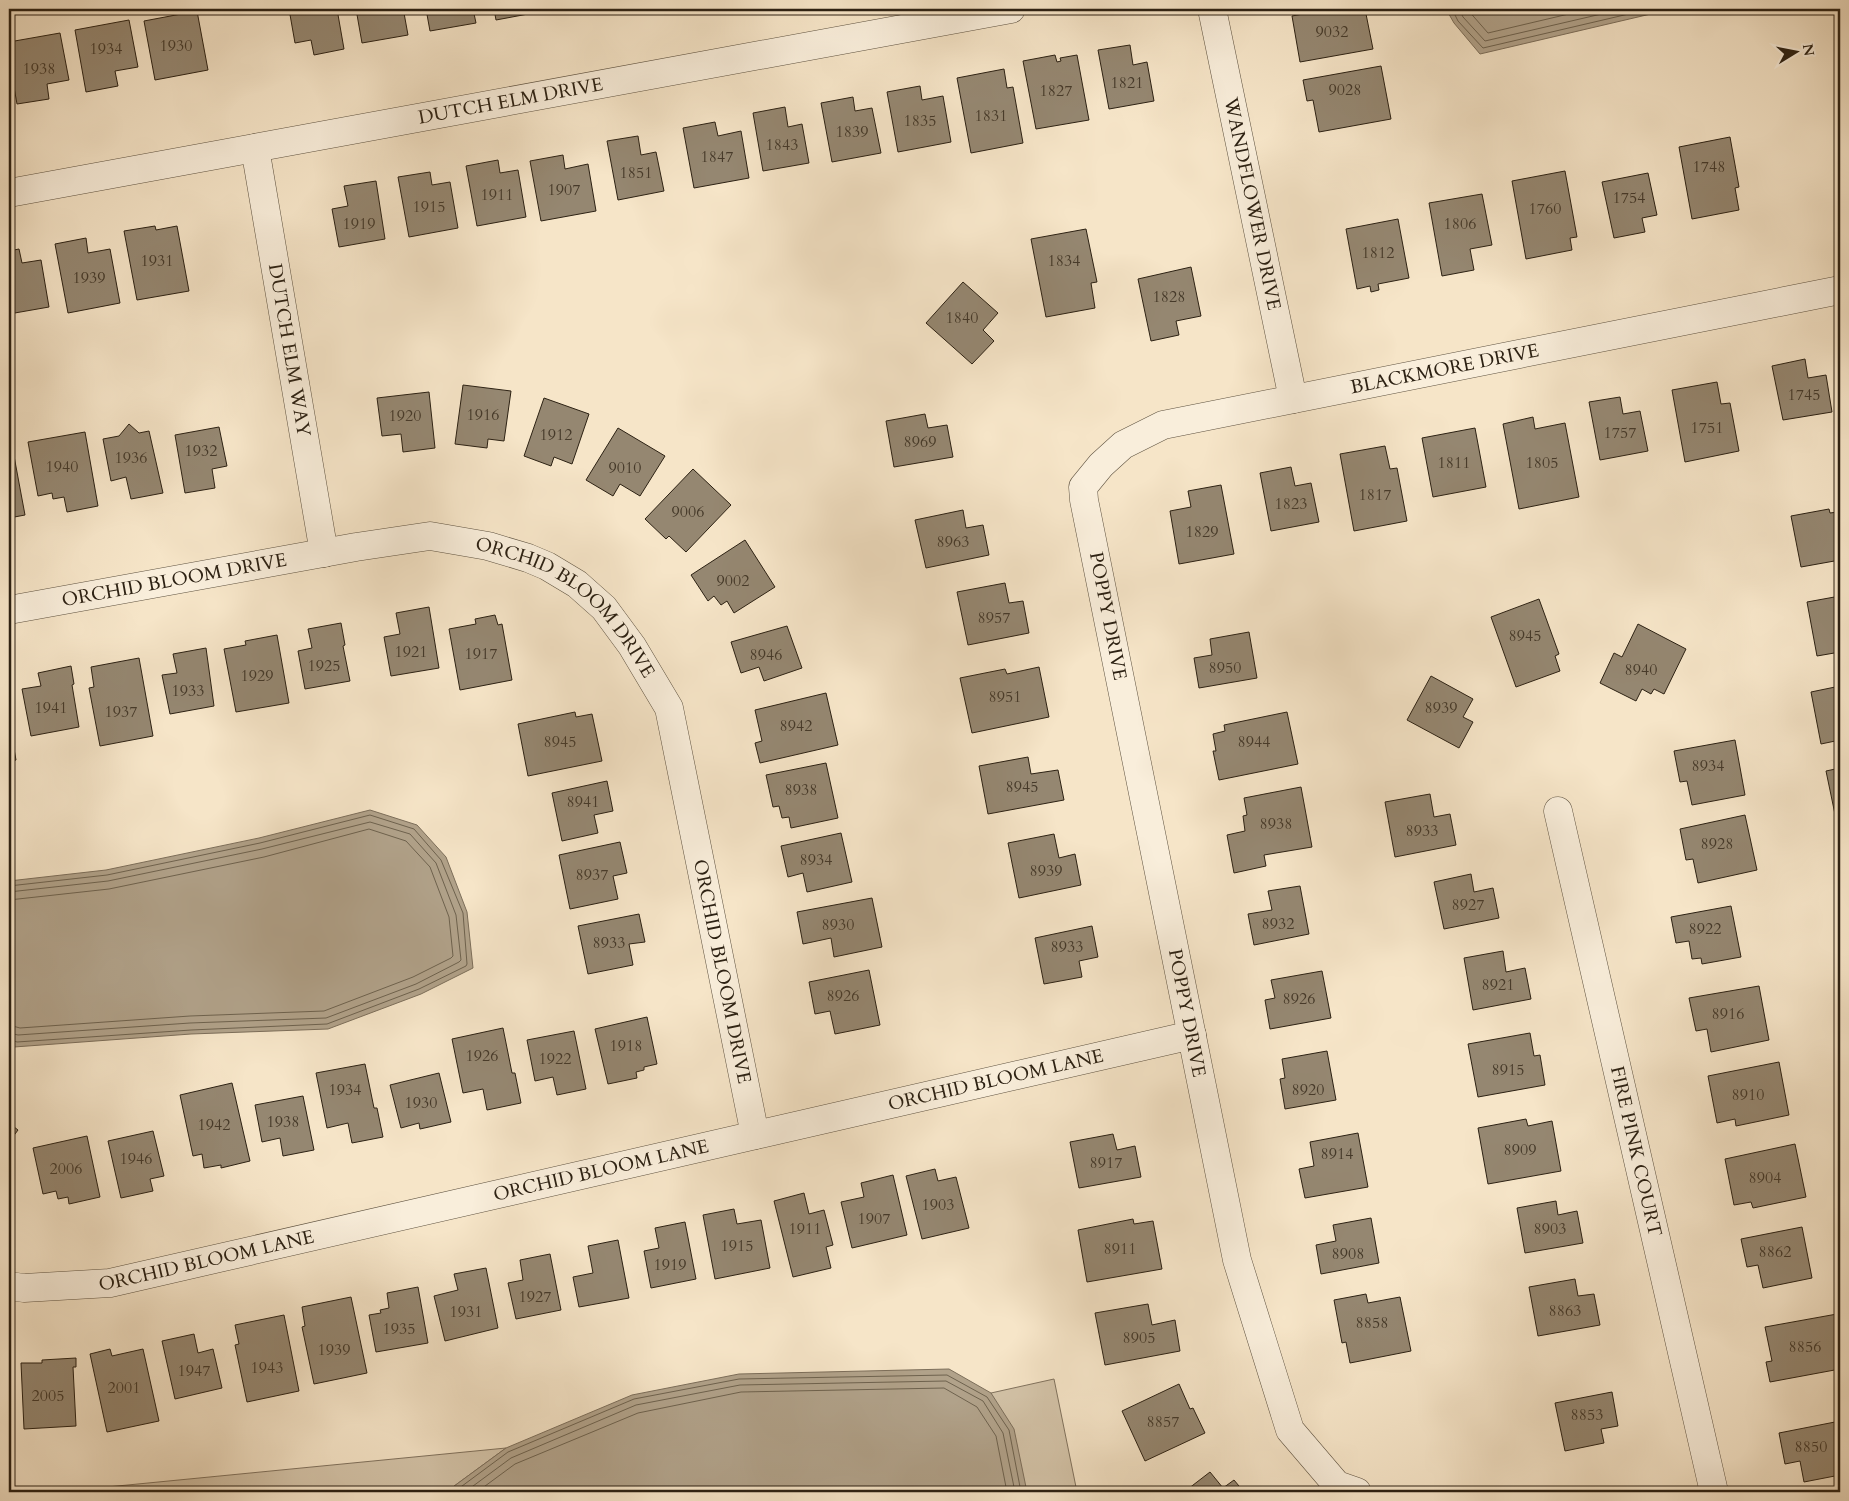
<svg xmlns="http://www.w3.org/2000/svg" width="1849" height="1501" font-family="Cardo,serif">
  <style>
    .green { fill: #d4c4a9; stroke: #80725e }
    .water { fill: #b1a28a; stroke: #7c6e5a }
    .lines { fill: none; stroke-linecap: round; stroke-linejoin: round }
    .shore { stroke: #6e624e; stroke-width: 1 }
    .building { fill: #958771; stroke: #2c2113 }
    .minor-casing { stroke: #5e5240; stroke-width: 29 }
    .minor { stroke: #f9eedb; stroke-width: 28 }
    .labels { text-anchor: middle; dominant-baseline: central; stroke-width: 4; stroke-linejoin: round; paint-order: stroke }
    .number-label { font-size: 16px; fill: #463a2a }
    .street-label { font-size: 19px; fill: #2c2113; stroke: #f9eedb }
  </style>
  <rect width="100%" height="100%" fill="#f6e5c8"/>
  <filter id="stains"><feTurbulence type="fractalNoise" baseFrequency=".004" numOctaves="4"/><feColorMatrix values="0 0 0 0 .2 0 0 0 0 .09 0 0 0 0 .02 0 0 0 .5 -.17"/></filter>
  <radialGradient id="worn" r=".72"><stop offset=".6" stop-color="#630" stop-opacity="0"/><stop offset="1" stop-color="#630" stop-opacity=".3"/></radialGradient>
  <g class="green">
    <path d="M1054 1379 1077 1492H1012L991 1393Z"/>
    <path d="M506 1448 446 1492H56Z"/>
  </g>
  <g class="water">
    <path d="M1446 9H1672L1480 54 1454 23Z"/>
    <path d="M370 810 417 825 446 857 467 912 473 968 421 994 328 1029 191 1034 14 1047 9 1043V881L106 870 259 838Z"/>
    <path d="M949 1369 991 1393 1014 1429 1027 1492H446L506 1448 632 1395 739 1374Z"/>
  </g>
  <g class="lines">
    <g class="shore">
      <path d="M1452 9 1458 21 1483 48 1650 9"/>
      <path d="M1459 9 1463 17 1485 41 1623 9"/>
      <path d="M1467 9 1488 33 1590 9"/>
      <path d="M9 886 107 875 260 843 370 815 414 829 441 860 463 913 467 964 466 966 419 989 327 1024 191 1030 17 1042 9 1039"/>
      <path d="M9 892 108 881 262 849 370 822 410 834 436 863 456 915 461 960 459 962 416 984 326 1018 190 1023 18 1035 9 1033"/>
      <path d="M9 900 109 889 264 857 369 829 406 841 430 867 449 917 453 956 451 958 413 977 324 1011 190 1016 20 1028 9 1025"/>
      <path d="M454 1492 508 1452 634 1399 739 1379 947 1375 987 1397 1009 1430 1021 1492"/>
      <path d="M465 1492 511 1458 636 1405 740 1385 946 1381 983 1401 1003 1433 1015 1492"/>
      <path d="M477 1492 515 1464 638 1413 741 1392 944 1388 977 1407 996 1436 1007 1492"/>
    </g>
  </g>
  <g class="building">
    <path d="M289 9H337L344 49 314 55 311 40 295 43Z"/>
    <path d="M356 9H409L410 12 404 13 408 35 362 43Z"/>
    <path d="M426 9H473L476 23 430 31Z"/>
    <path d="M494 9H527L528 14 496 20Z"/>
    <path d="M1314 9H1365L1373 49 1300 62 1292 16 1314 12Z"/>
    <path d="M197 11 208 70 155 80 144 21Z"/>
    <path d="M129 20 138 67 115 71 118 86 86 92 75 30Z"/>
    <path d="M60 33 69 80 47 84 49 99 17 104 9 59V42Z"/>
    <path d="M1130 45 1133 65 1147 62 1154 101 1109 109 1098 50Z"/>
    <path d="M1055 55 1057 62 1061 61 1060 58 1077 55 1089 120 1036 129 1023 61Z"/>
    <path d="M1381 66 1391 119 1319 132 1313 100 1307 101 1303 80Z"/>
    <path d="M1004 69 1007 88 1013 87 1023 143 971 153 957 78Z"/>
    <path d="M920 86 922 100 943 96 951 142 898 152 887 92Z"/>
    <path d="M853 97 855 111 872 108 881 153 832 162 821 103Z"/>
    <path d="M785 107 788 127 802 124 809 163 763 171 753 113Z"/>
    <path d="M715 122 718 136 741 131 749 178 694 188 683 128Z"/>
    <path d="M638 136 641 155 656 152 664 191 618 200 607 141Z"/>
    <path d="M1730 137 1739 187 1735 188 1739 210 1692 219 1679 147Z"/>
    <path d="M563 155 565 169 588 164 596 211 541 221 530 161Z"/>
    <path d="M498 160 500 173 518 170 526 217 477 226 466 166Z"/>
    <path d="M1565 171 1577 237 1570 238 1572 250 1526 259 1512 181Z"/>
    <path d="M430 172 432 185 450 182 458 228 409 237 398 177Z"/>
    <path d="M1648 173 1657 215 1642 218 1645 232 1614 238 1602 182Z"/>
    <path d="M376 181 385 239 339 247 332 209 348 206 344 186Z"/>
    <path d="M1482 194 1492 245 1470 249 1474 270 1442 276 1429 203Z"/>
    <path d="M1398 219 1409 278 1378 284 1379 290 1371 292 1370 286 1357 289 1346 229Z"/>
    <path d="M155 226 156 230 177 226 189 291 137 300 124 231Z"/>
    <path d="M1086 229 1097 282 1091 283 1095 308 1046 317 1031 239Z"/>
    <path d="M86 238 88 253 110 249 120 303 68 313 55 244Z"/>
    <path d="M19 249 22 263 41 260 49 307 9 314V251Z"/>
    <path d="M1191 267 1201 316 1176 321 1179 335 1151 341 1138 279Z"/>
    <path d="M963 282 998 313 983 330 994 341 972 364 926 323Z"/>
    <path d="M1805 359 1808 378 1826 375 1832 412 1783 420 1772 366Z"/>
    <path d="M1717 382 1721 404 1730 403 1739 451 1685 462 1672 390Z"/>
    <path d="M463 385 511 391 504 441 488 439 487 448 455 444Z"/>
    <path d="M429 392 435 448 403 452 401 434 382 436 377 398Z"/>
    <path d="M1620 397 1623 414 1640 411 1648 451 1600 460 1589 402Z"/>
    <path d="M544 398 589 414 572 464 554 457 551 466 524 456Z"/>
    <path d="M925 414 928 428 947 425 953 457 894 467 886 421Z"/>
    <path d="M1533 417 1535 429 1565 423 1579 497 1519 509 1503 424Z"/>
    <path d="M129 424 139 433 149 431 163 493 131 499 126 477 111 481 103 439 119 436Z"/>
    <path d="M219 427 227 466 212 469 215 488 185 493 175 435Z"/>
    <path d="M618 428 665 456 640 496 620 484 613 496 586 480Z"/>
    <path d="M1475 428 1486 487 1433 497 1422 438Z"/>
    <path d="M85 432 98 506 67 512 64 497 53 499 52 493 38 496 28 442Z"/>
    <path d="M1385 446 1390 469 1397 468 1407 521 1354 531 1340 454Z"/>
    <path d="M14 456 25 515 9 518V457Z"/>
    <path d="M1291 467 1295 486 1311 483 1319 522 1271 531 1260 473Z"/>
    <path d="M693 469 731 505 686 552 669 536 666 539 645 519Z"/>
    <path d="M1221 485 1234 554 1179 564 1170 511 1191 507 1188 491Z"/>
    <path d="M1829 509 1830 513 1838 512 1840 527V560L1801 567 1791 516Z"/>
    <path d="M963 510 966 528 983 525 989 555 926 568 915 520Z"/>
    <path d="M745 540 775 587 734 613 727 601 721 605 714 596 708 601 691 575Z"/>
    <path d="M1005 583 1009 603 1023 601 1029 633 968 645 957 592Z"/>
    <path d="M1840 596V652L1817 656 1807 602Z"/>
    <path d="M1539 599 1559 654 1555 656 1560 671 1516 687 1491 617Z"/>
    <path d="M429 607 439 668 391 676 384 637 400 634 396 613Z"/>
    <path d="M495 615 498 625 502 624 512 680 460 690 449 629 476 624 475 619Z"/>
    <path d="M341 623 345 645 343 646 350 681 305 689 298 651 312 648 308 629Z"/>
    <path d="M1638 624 1686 649 1664 694 1654 689 1651 694 1642 689 1636 701 1600 683 1614 653 1622 657Z"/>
    <path d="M787 626 802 668 764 681 759 667 741 673 731 642Z"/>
    <path d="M1249 632 1257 678 1199 688 1194 658 1212 655 1210 639Z"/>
    <path d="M277 635 289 703 236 712 224 649 246 645 245 641Z"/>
    <path d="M206 648 214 706 170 714 162 675 177 673 173 654Z"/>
    <path d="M139 658 153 736 100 746 89 688 94 687 91 667Z"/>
    <path d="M71 666 74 684 72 685 79 727 31 736 22 689 41 686 38 673Z"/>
    <path d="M1039 667 1049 717 972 733 960 678 1005 669 1007 674Z"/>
    <path d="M1431 676 1473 699 1463 717 1473 722 1459 748 1407 720Z"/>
    <path d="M1840 686V740L1821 744 1811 692Z"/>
    <path d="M826 693 838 745 760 763 755 743 762 741 755 710Z"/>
    <path d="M575 712 576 717 592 714 602 761 528 776 518 724Z"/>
    <path d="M1287 712 1298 764 1219 780 1213 751H1216L1213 734 1225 731 1224 725Z"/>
    <path d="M9 721 16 760 9 762Z"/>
    <path d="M1735 740 1745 795 1692 805 1687 781 1680 782 1674 751Z"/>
    <path d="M1028 757 1031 774 1058 770 1064 800 988 814 979 766Z"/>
    <path d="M826 763 838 818 791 828 789 817 782 818 779 806 773 807 766 775Z"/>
    <path d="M1840 768V823L1837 824 1826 771Z"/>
    <path d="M607 781 613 811 594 815 598 833 562 841 552 793Z"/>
    <path d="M1301 787 1312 847 1264 855 1266 866 1234 873 1227 835 1245 831 1243 816 1247 815 1244 798Z"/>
    <path d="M1430 794 1434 817 1450 814 1456 845 1395 857 1385 802Z"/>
    <path d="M1745 815 1757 870 1698 883 1693 859 1686 860 1680 829Z"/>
    <path d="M841 833 852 882 807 892 803 873 788 877 781 846Z"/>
    <path d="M1054 834 1059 858 1075 854 1081 885 1019 898 1008 843Z"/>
    <path d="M620 842 627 873 613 876 618 899 570 909 559 855Z"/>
    <path d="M1471 874 1474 892 1493 888 1499 918 1444 929 1434 882Z"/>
    <path d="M1300 886 1309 934 1254 945 1248 914 1272 910 1268 891Z"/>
    <path d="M872 898 882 947 834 957 831 938 803 944 797 912Z"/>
    <path d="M1731 906 1741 957 1702 964 1701 958 1692 959 1689 941 1676 943 1671 917Z"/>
    <path d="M639 914 645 942 629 944 633 965 588 974 578 926Z"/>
    <path d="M1092 926 1098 957 1079 961 1082 977 1044 984 1035 938Z"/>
    <path d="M1503 951 1506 972 1525 968 1531 999 1473 1010 1464 958Z"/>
    <path d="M869 970 880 1025 835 1034 830 1011 815 1014 809 982Z"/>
    <path d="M1322 971 1331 1018 1270 1029 1265 1000 1275 998 1271 980Z"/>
    <path d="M1759 986 1769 1040 1711 1052 1707 1029 1696 1031 1689 998Z"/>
    <path d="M647 1017 657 1064 644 1067V1070L636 1072 637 1078 608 1084 595 1029Z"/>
    <path d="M503 1028 512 1073H515L521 1103 487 1110 483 1089 463 1093 452 1039Z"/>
    <path d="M574 1031 586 1089 557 1095 553 1077 535 1081 527 1040Z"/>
    <path d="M1530 1033 1534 1056 1540 1055 1545 1085 1478 1097 1468 1044Z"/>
    <path d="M1327 1051 1336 1100 1285 1109 1280 1079 1285 1078 1282 1059Z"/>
    <path d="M1779 1062 1789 1115 1736 1126 1735 1119 1717 1123 1708 1076Z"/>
    <path d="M365 1064 374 1108H377L383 1137 352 1143 348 1123 327 1128 316 1073Z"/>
    <path d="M439 1073 451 1122 420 1129 419 1123 401 1128 390 1085Z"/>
    <path d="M232 1083 250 1161 221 1168V1165L204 1168 202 1154 193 1156 180 1095Z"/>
    <path d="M303 1096 314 1150 283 1156 280 1138 262 1142 255 1105Z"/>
    <path d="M1526 1119 1528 1126 1552 1121 1561 1171 1488 1184 1478 1128Z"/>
    <path d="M9 1123 18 1130 9 1142Z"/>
    <path d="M153 1131 164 1176 150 1179 153 1191 121 1198 108 1141Z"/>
    <path d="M1358 1133 1368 1187 1305 1198 1299 1169 1314 1166 1310 1142Z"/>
    <path d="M1113 1134 1117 1150 1135 1146 1141 1177 1079 1188 1070 1142Z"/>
    <path d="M87 1136 100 1197 69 1204 68 1197 58 1199 56 1191 43 1194 33 1148Z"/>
    <path d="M1795 1144 1806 1197 1753 1208 1751 1202 1734 1205 1725 1159Z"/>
    <path d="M935 1169 938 1181 956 1177 969 1228 922 1239 906 1176Z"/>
    <path d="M893 1175 907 1235 852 1248 841 1202 864 1197 861 1183Z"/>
    <path d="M804 1193 809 1214 824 1210 833 1245 826 1247 831 1268 793 1277 774 1201Z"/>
    <path d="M1556 1201 1558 1215 1577 1211 1583 1243 1525 1253 1517 1208Z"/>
    <path d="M734 1209 737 1224 761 1220 770 1268 715 1279 703 1215Z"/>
    <path d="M1371 1218 1379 1263 1321 1274 1316 1245 1336 1241 1333 1225Z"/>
    <path d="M1133 1219 1134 1224 1153 1221 1162 1269 1087 1282 1078 1230Z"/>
    <path d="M685 1222 696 1279 651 1288 644 1251 659 1248 655 1228Z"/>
    <path d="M1802 1227 1812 1278 1763 1288 1758 1265 1747 1267 1741 1239Z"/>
    <path d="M618 1240 629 1298 579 1307 573 1277 593 1273 588 1246Z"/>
    <path d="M550 1254 561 1310 516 1319 508 1283 523 1280 520 1260Z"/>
    <path d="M486 1268 498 1328 445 1341 434 1296 458 1290 454 1274Z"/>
    <path d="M1575 1279 1578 1296 1594 1294 1600 1325 1538 1336 1529 1287Z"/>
    <path d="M418 1287 428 1343 376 1352 369 1315 381 1313 380 1310 389 1308 387 1293Z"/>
    <path d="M1366 1294 1368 1303 1400 1297 1411 1351 1350 1363 1346 1342 1342 1343 1334 1300Z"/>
    <path d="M351 1297 367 1373 314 1384 302 1327 305 1326 302 1307Z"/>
    <path d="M1148 1304 1152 1325 1175 1320 1180 1351 1105 1365 1095 1313Z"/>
    <path d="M1837 1314 1840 1333V1369L1770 1382 1766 1362 1772 1361 1765 1327Z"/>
    <path d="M284 1315 299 1391 247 1402 235 1345 239 1344 235 1325Z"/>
    <path d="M194 1334 198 1353 213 1349 222 1388 175 1399 162 1341Z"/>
    <path d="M110 1349 112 1356 143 1349 159 1421 107 1432 90 1354Z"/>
    <path d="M76 1358V1367H73L76 1426 24 1429 21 1363H42V1360Z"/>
    <path d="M1179 1384 1190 1409 1193 1408 1205 1433 1145 1461 1122 1411Z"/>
    <path d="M1612 1392 1618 1426 1601 1429 1604 1443 1565 1451 1555 1403Z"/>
    <path d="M1840 1421V1475L1804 1482 1800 1461 1785 1464 1779 1433Z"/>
    <path d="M1210 1472 1223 1488 1234 1480 1244 1492H1184Z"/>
  </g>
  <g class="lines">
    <defs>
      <g id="minor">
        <path id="s1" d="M1212 9 1293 399"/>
        <path id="s2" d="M255 148 324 553"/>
        <path id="s3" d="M9 193 1011 9"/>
        <path id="s4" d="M9 610 356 547 430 536 488 546 528 558 547 566 577 584 604 608 632 646 669 708 755 1135"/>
        <path id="s5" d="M1558 811 1714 1492"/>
        <path id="s6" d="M9 1286 24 1288 110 1283 1192 1035"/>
        <path id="s7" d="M1357 1492 1337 1485 1290 1430 1237 1260 1084 500 1083 487 1101 465 1123 445 1163 425 1840 290"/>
      </g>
    </defs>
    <use href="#minor" class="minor-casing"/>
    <use href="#minor" class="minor"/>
  </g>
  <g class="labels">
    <g class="number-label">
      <text x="1332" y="32">9032</text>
      <text x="176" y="46">1930</text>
      <text x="106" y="49">1934</text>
      <text x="39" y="69">1938</text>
      <text x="1127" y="83">1821</text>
      <text x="1345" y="90">9028</text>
      <text x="1056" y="91">1827</text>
      <text x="991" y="116">1831</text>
      <text x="920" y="121">1835</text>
      <text x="852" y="132">1839</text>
      <text x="782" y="145">1843</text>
      <text x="717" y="157">1847</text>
      <text x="1709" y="167">1748</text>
      <text x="636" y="173">1851</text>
      <text x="564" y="190">1907</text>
      <text x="497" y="195">1911</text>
      <text x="1629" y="198">1754</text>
      <text x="429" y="207">1915</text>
      <text x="1545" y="209">1760</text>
      <text x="359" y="224">1919</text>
      <text x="1460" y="224">1806</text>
      <text x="1378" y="253">1812</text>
      <text x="157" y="261">1931</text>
      <text x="1064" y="261">1834</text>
      <text x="89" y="278">1939</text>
      <text x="1169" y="297">1828</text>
      <text x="962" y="318">1840</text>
      <text x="1804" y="395">1745</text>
      <text x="483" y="415">1916</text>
      <text x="405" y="416">1920</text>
      <text x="1707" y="428">1751</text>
      <text x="1620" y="433">1757</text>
      <text x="556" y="435">1912</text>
      <text x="920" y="442">8969</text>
      <text x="201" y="451">1932</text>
      <text x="131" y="458">1936</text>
      <text x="1454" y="463">1811</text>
      <text x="1542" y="463">1805</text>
      <text x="62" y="467">1940</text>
      <text x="625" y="468">9010</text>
      <text x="1375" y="495">1817</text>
      <text x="1291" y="504">1823</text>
      <text x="688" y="512">9006</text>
      <text x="1202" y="532">1829</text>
      <text x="953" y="542">8963</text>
      <text x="733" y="581">9002</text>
      <text x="994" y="618">8957</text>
      <text x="1525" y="636">8945</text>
      <text x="411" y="652">1921</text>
      <text x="481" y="654">1917</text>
      <text x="766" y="655">8946</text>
      <text x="324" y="666">1925</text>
      <text x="1225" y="668">8950</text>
      <text x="1641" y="670">8940</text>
      <text x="257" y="676">1929</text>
      <text x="188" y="691">1933</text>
      <text x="1005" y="697">8951</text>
      <text x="51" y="708">1941</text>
      <text x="1441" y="708">8939</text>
      <text x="121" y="712">1937</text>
      <text x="796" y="726">8942</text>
      <text x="560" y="742">8945</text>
      <text x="1254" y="742">8944</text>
      <text x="1708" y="766">8934</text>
      <text x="1022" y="787">8945</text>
      <text x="801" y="790">8938</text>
      <text x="583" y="802">8941</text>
      <text x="1276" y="824">8938</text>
      <text x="1422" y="831">8933</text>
      <text x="1717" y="844">8928</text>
      <text x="816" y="860">8934</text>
      <text x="1046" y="871">8939</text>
      <text x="592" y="875">8937</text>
      <text x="1468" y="905">8927</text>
      <text x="1278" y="924">8932</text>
      <text x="838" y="925">8930</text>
      <text x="1705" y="929">8922</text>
      <text x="609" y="943">8933</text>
      <text x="1067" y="947">8933</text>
      <text x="1498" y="985">8921</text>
      <text x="843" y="996">8926</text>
      <text x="1299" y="999">8926</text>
      <text x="1728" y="1014">8916</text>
      <text x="626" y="1046">1918</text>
      <text x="482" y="1056">1926</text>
      <text x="555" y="1059">1922</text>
      <text x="1508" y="1070">8915</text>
      <text x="345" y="1090">1934</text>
      <text x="1308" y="1090">8920</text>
      <text x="1748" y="1095">8910</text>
      <text x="421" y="1103">1930</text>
      <text x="283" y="1122">1938</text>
      <text x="214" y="1125">1942</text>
      <text x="1520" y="1150">8909</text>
      <text x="1337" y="1154">8914</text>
      <text x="136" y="1159">1946</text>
      <text x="1106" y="1163">8917</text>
      <text x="66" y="1169">2006</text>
      <text x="1765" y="1178">8904</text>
      <text x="938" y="1205">1903</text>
      <text x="874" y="1219">1907</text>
      <text x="805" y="1229">1911</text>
      <text x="1550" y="1229">8903</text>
      <text x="737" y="1246">1915</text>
      <text x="1120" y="1249">8911</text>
      <text x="1775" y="1252">8862</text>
      <text x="1348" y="1254">8908</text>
      <text x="670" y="1265">1919</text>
      <text x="535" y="1297">1927</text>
      <text x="1565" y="1311">8863</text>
      <text x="466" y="1312">1931</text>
      <text x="1372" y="1323">8858</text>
      <text x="399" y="1329">1935</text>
      <text x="1139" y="1338">8905</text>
      <text x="1805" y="1347">8856</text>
      <text x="334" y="1350">1939</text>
      <text x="267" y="1368">1943</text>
      <text x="194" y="1371">1947</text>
      <text x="124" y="1388">2001</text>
      <text x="48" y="1396">2005</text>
      <text x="1587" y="1415">8853</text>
      <text x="1163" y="1422">8857</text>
      <text x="1811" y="1447">8850</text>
    </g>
    <g class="street-label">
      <text stroke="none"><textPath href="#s3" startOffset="510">DUTCH ELM DRIVE</textPath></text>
      <text stroke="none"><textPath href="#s1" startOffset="199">WANDFLOWER DRIVE</textPath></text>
      <text stroke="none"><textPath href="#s2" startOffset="205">DUTCH ELM WAY</textPath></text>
      <text stroke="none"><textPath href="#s7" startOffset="1450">BLACKMORE DRIVE</textPath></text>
      <text stroke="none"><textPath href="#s4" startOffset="168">ORCHID BLOOM DRIVE</textPath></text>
      <text stroke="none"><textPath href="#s4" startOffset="588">ORCHID BLOOM DRIVE</textPath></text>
      <text transform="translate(1108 616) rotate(79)">POPPY DRIVE</text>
      <text stroke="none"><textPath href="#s4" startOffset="1008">ORCHID BLOOM DRIVE</textPath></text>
      <text transform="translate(1187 1013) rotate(79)">POPPY DRIVE</text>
      <text stroke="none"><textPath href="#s6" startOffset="1010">ORCHID BLOOM LANE</textPath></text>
      <text stroke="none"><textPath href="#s5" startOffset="349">FIRE PINK COURT</textPath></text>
      <text stroke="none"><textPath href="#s6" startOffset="605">ORCHID BLOOM LANE</textPath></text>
      <text stroke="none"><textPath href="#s6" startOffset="200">ORCHID BLOOM LANE</textPath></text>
    </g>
  </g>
  <rect width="1849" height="1501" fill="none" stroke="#f6e5c8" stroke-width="30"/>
  <rect x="10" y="10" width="1829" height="1481" fill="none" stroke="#2c2113" stroke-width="2.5"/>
  <rect x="15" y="15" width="1819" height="1471" fill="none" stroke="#2c2113"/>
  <g transform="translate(1796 52) rotate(80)" stroke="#f9eedb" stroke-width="4" paint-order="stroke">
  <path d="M0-4L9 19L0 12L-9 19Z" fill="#2c2113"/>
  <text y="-8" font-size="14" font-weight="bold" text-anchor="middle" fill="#2c2113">N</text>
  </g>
  <rect width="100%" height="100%" filter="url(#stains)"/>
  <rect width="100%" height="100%" fill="url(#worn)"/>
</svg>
